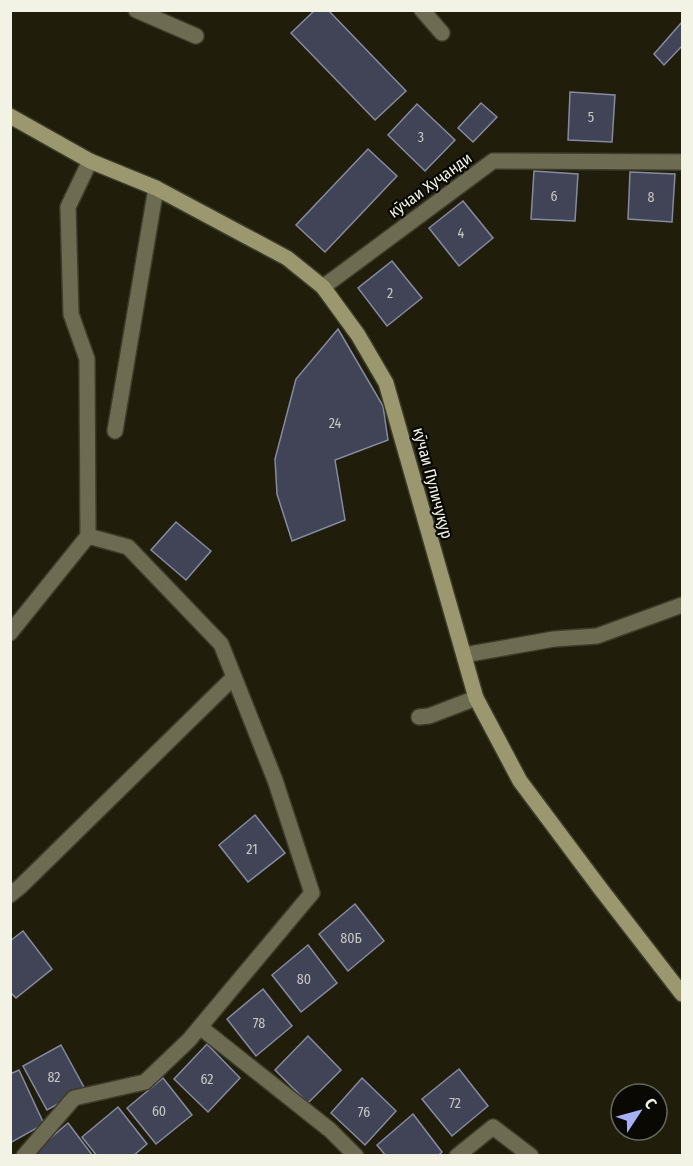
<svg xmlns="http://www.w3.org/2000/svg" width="693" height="1166" font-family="'Fira Sans Condensed',sans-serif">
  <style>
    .building { fill: #414357; stroke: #868aa0; stroke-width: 1.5 }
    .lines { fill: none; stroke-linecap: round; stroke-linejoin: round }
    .street-casing { stroke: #3d3c2a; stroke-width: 18 }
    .secondary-casing { stroke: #3d3c2a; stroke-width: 18 }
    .street { stroke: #6d6b52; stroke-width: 15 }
    .secondary { stroke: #9b976f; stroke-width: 15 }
    .labels { text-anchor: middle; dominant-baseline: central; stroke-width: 4.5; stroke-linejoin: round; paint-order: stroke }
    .number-label { font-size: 14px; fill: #c6c6c2 }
    .street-label { font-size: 16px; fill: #f2f2e5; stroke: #090803 }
  </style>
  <rect width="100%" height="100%" fill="#201e0b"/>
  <g class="building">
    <path d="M315 10H328L406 91 375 120 291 33Z"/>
    <path d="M682 22V46L664 65 654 54Z"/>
    <path d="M570 92 615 95 612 142 568 140Z"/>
    <path d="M481 103 497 117 473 142 458 128Z"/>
    <path d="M417 104 455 140 425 171 388 135Z"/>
    <path d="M368 149 397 176 325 252 296 225Z"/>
    <path d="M534 171 578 174 575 221 531 219Z"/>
    <path d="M630 172 675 174 672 222 628 219Z"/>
    <path d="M463 201 493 238 459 266 429 228Z"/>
    <path d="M392 261 422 298 387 326 358 288Z"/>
    <path d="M338 329 383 406 388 440 335 460 345 520 292 541 277 494 275 459 296 379Z"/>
    <path d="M176 522 211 551 186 580 151 550Z"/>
    <path d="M255 815 285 853 248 882 219 845Z"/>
    <path d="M355 904 384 941 348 971 319 934Z"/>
    <path d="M23 931 52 969 16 998 10 992V941Z"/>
    <path d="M308 945 337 983 301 1012 272 975Z"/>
    <path d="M263 989 292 1026 256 1056 227 1019Z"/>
    <path d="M308 1036 341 1070 308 1103 275 1070Z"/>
    <path d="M207 1044 240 1078 208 1112 174 1079Z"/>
    <path d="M61 1045 85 1089 47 1110 23 1066Z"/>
    <path d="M459 1069 488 1106 452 1136 422 1099Z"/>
    <path d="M19 1070 44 1124 10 1143V1074Z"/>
    <path d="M163 1078 192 1115 156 1144 127 1108Z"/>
    <path d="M362 1078 396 1111 365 1145 331 1113Z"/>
    <path d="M118 1107 147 1144 133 1156H97L82 1137Z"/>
    <path d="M413 1114 442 1152 438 1156H386L377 1145Z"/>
    <path d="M68 1123 93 1156H33L32 1154Z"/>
  </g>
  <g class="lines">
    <defs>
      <g id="street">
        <path d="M136 10 196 36"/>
        <path d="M422 10 442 33"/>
        <path d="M323 287 493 161 682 162"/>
        <path d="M115 431 156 188"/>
        <path d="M10 633 88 536 87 359 71 314 68 207 90 161"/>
        <path d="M464 655 554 639 597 636 682 605"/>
        <path d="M419 717 429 716 476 698"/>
        <path d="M10 895 21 886 234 677"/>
        <path d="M200 1027 330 1130 356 1156"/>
        <path d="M24 1156 74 1098 145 1082 189 1040 312 893 275 780 221 644 128 547 88 536"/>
        <path d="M457 1156 493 1127 531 1156"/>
      </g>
      <path id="secondary" d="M10 116 90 161 156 188 287 258 323 287 358 335 386 383 476 698 520 781 600 888 682 994"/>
    </defs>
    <use href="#street" class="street-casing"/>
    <use href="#secondary" class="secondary-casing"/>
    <use href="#street" class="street"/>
    <use href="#secondary" class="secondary"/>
  </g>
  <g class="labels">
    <g class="number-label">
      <text x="591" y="117">5</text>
      <text x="421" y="137">3</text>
      <text x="554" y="196">6</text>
      <text x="651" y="197">8</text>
      <text x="461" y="233">4</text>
      <text x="390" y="293">2</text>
      <text x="335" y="423">24</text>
      <text x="252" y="849">21</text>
      <text x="351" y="938">80Б</text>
      <text x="304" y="979">80</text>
      <text x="259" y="1023">78</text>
      <text x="54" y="1077">82</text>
      <text x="207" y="1079">62</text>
      <text x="455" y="1103">72</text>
      <text x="159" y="1111">60</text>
      <text x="364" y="1112">76</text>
    </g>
    <g class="street-label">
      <text transform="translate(430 185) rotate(-36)">кӯчаи Хуҷанди</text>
      <text transform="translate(433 483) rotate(75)">кӯчаи Пуличуқур</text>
    </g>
  </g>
  <rect width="693" height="1166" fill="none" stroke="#f2f2e5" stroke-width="24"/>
  <g transform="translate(639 1112) rotate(54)"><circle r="28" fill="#090803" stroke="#66665d" stroke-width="1.5"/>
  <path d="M0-4.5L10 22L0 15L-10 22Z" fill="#a8b0fc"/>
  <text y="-9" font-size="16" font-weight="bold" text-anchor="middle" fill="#f2f2e5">С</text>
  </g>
</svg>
